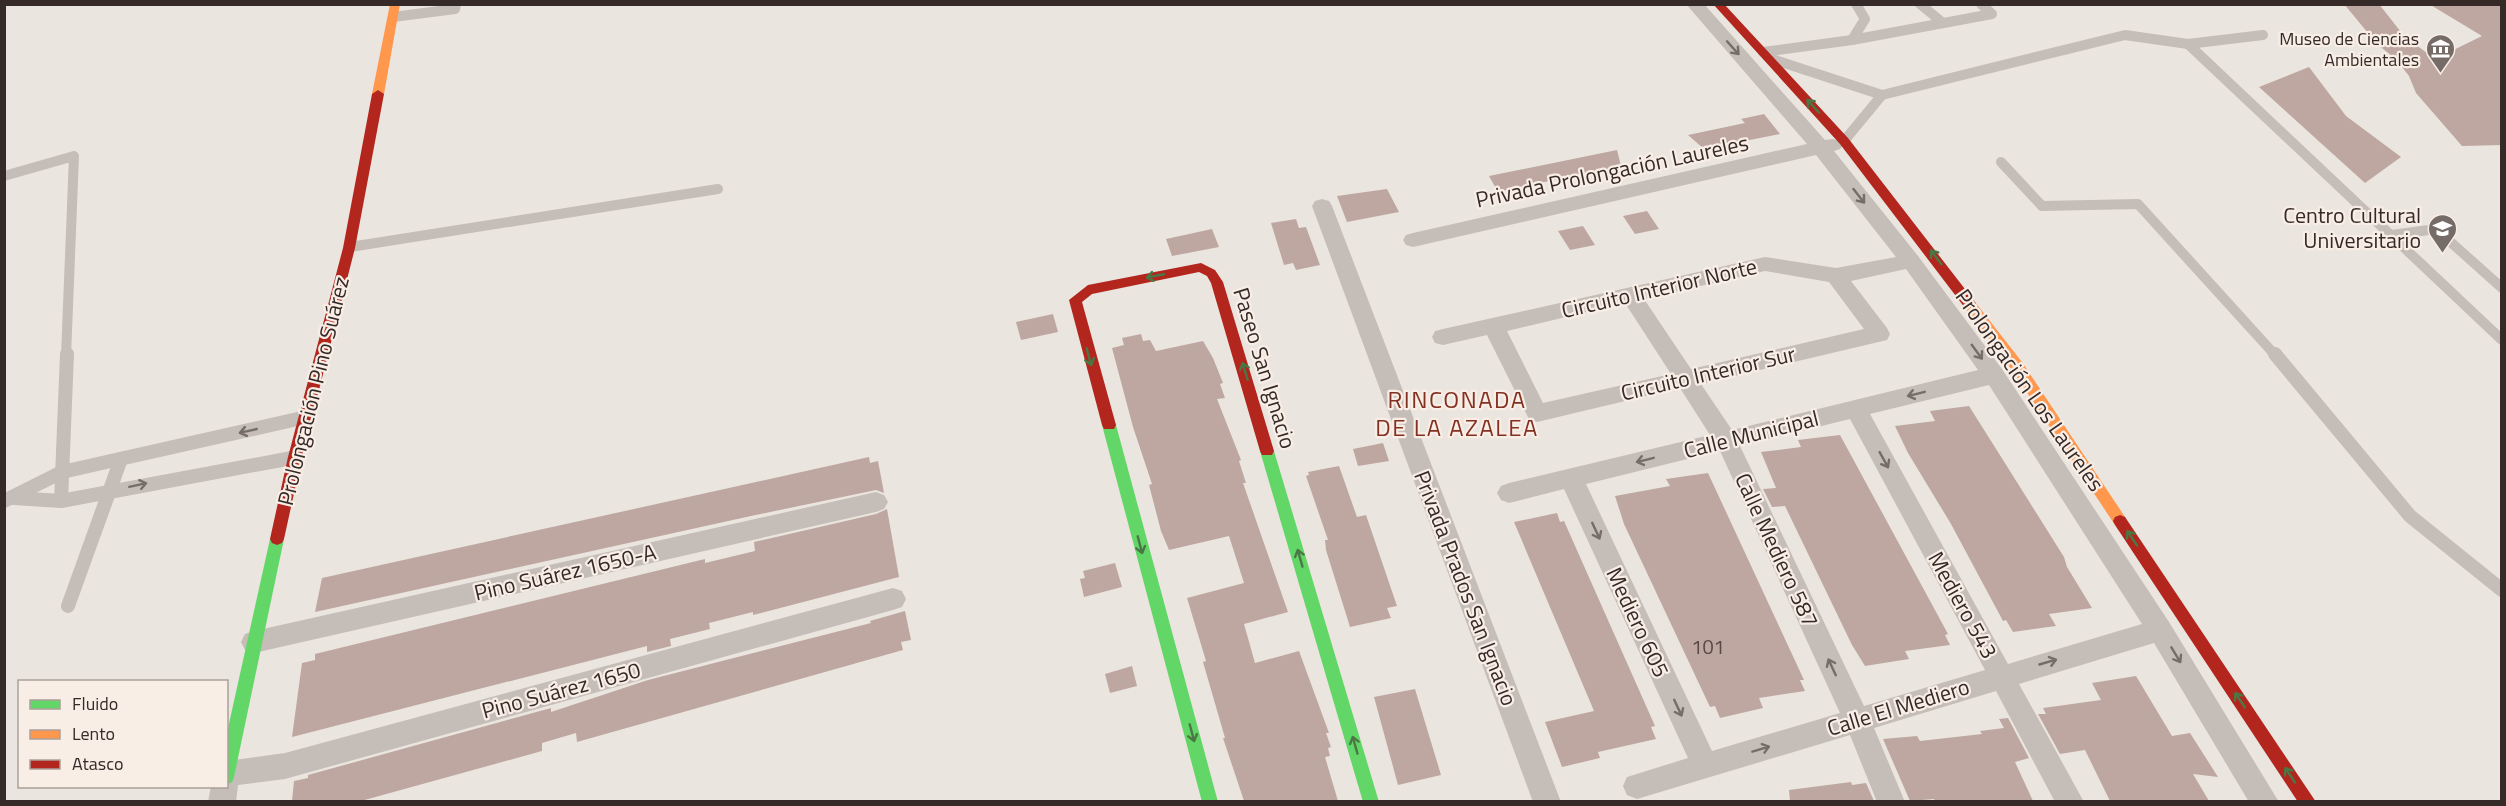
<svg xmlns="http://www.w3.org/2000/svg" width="2506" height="806" font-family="'Titillium Web',sans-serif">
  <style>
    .building { fill: #bea7a1 }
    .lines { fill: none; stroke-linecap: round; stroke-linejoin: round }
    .lane-far1 { stroke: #c5bdb8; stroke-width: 10 }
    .lane { stroke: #c5bdb8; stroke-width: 14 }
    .street { fill: #c5bdb8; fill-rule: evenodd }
    .fast { fill: #63d668; fill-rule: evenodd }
    .slow { fill: #ff974d; fill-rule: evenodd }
    .jam { fill: #b3261e; fill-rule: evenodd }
    .oneway { stroke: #766c68 }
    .oneway2 { stroke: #4a7744 }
    .labels { text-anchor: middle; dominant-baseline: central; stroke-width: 4.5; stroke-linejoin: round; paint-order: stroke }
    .far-poi-label { font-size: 18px; fill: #352a27; stroke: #f9eee6; text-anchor: end }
    .number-label { font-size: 20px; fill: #574946 }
    .street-label { font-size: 22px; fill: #352a27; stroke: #f9eee6 }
    .poi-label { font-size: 22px; fill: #352a27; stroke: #f9eee6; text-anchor: end }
    .neighbourhood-label { font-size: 24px; letter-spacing: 1.5px; fill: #832f21; stroke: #f9eee6 }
  </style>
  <rect width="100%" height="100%" fill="#ebe5df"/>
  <g class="building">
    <path d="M2344 4H2379L2404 36 2435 59 2482 36 2429 4H2502V145L2462 146 2416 93 2409 76 2396 59 2378 45Z"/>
    <path d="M2309 67 2346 116 2401 157 2365 183 2259 87Z"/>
    <path d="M1764 114 1780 134 1704 149 1688 135 1745 123 1741 119Z"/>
    <path d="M1617 150 1621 166 1520 187 1498 192 1489 176Z"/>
    <path d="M1387 189 1399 212 1347 222 1337 196Z"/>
    <path d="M1647 211 1659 229 1635 234 1623 216Z"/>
    <path d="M1296 219 1299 228 1306 227 1320 265 1296 270 1293 263 1284 265 1271 223Z"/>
    <path d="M1583 226 1595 245 1570 250 1558 231Z"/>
    <path d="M1212 229 1219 247 1172 256 1166 239Z"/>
    <path d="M1053 314 1058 332 1021 340 1016 322Z"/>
    <path d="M1141 334 1143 341 1150 340 1156 351 1203 341 1213 358 1223 383 1220 384 1225 398 1217 399 1241 460 1239 461 1246 483H1243L1288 612 1244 624 1255 663 1299 651 1329 733H1326L1331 747 1328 748 1330 756 1325 757 1338 801H1244L1223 738H1225L1203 662 1206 661 1187 598 1244 583 1229 536 1169 550 1161 531 1149 485 1152 484 1133 427 1112 348 1124 345 1122 338Z"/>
    <path d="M1969 406 2064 557 2067 567 2092 608 2049 614 2056 626 2013 632 2006 620 2003 621 1951 524 1908 453 1895 426 1935 421 1930 411Z"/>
    <path d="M1840 435 1948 634 1945 635 1950 645 1905 651 1909 659 1865 666 1852 645 1785 506 1772 507 1763 489 1776 488 1761 452 1801 447 1798 440Z"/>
    <path d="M1383 443 1389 461 1358 466 1353 449Z"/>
    <path d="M869 457 870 463 878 461 884 493 876 490 751 516 315 612 322 578Z"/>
    <path d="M1339 466 1357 517 1366 515 1397 606 1387 608 1391 618 1350 627 1326 550 1325 540H1328L1306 476 1309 475 1308 472Z"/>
    <path d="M1708 473 1804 680H1800L1805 691 1759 698 1763 708 1720 718 1715 706 1710 707 1624 524 1615 496 1670 486 1666 479Z"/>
    <path d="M887 509 899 577 753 615V612L709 623 710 629 670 639 671 646 647 652V646L292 737 302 663 315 660V654L705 559V563L755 551 754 542 876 514Z"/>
    <path d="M1557 513 1560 522 1564 521 1655 726 1651 727 1656 739 1598 752 1600 758 1562 767 1545 722 1594 711 1514 522Z"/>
    <path d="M1115 563 1122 587 1084 597 1080 579 1085 578 1083 571Z"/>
    <path d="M905 611 911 640 901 642 903 650 577 742 576 733 542 743V751L361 801H292L294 781 308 778V775L551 708V712L648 680 871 623 870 621Z"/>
    <path d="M1132 666 1137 686 1110 693 1105 674Z"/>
    <path d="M2136 676 2172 736 2190 733 2218 777 2193 774 2209 801H2110L2085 750 2060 754 2038 714H2046L2043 708 2101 700 2092 683Z"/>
    <path d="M1415 689 1441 775 1398 785 1374 697Z"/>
    <path d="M2008 718 2029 758 2015 762 2033 801H1935L1934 799 1910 801 1883 739 1917 736 1920 741 1982 734 1980 731 2004 728 1999 719Z"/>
    <path d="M1851 782 1852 785 1866 783 1874 801H1790L1789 790Z"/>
  </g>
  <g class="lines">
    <g class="lane-far1">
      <path d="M1920 4 1943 23"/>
      <path d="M393 17 455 9 456 4"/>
      <path d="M1852 40 1865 19 1856 4"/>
      <path d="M2188 44 2263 35"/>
      <path d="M1763 52 1852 40 1992 14 1981 4"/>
      <path d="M1775 60 1882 95"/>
      <path d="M1844 141 1882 95 2125 35 2188 44 2502 340"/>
      <path d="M2001 162 2042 206 2138 204 2276 356"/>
      <path d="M4 176 74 156 66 356"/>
      <path d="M2392 235 2436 229 2502 288"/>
      <path d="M350 247 718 189"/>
    </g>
    <g class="lane">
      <path d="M2275 354 2410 516 2502 590"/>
      <path d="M14 498 61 501 292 458"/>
      <path d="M4 501 62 472 302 418"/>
      <path d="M61 501 67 354"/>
      <path d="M68 606 121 459"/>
    </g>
    <g class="street">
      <path d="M1686 4H1704L1825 140 1833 139 1840 141 1843 145 1840 149 1834 151 1918 256 2002 369 2169 622 2279 802H2249L2154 643 2019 684 2084 802H2055L1996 691 1874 728 1905 802H1877L1850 735 1637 799 1627 795 1623 786 1627 777 1688 758 1564 489 1509 503 1501 500 1497 493 1501 486 1509 483 1710 435 1680 388 1537 422 1529 419 1487 335 1443 345 1435 343 1432 337 1435 331 1443 329 1765 257 1836 268 1896 257 1816 155 1413 247 1406 245 1403 240 1406 235 1413 233 1807 144ZM1906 269 1978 370 1732 430 1701 384 1887 340 1890 334 1887 328 1851 281ZM1765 271 1829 282 1864 329 1691 369 1644 299ZM1625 303 1671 374 1543 403 1507 331ZM1989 385 2142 624 2008 664 1870 414ZM1850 419 1985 670 1864 706 1740 446ZM1720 451 1840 713 1712 751 1586 484Z"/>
      <path d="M1322 199 1329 201 1332 206 1561 802H1533L1312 206 1315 201Z"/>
      <path d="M876 492 884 495 888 502 884 509 876 512 254 653 245 650 241 642 245 634 254 631Z"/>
      <path d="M893 588 902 591 906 599 902 607 893 610 285 779 238 785 236 802H208L211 786H226L227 761 285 753Z"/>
    </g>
    <g class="fast">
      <path d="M1109 420 1114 421 1116 425 1218 802H1202L1102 425 1104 421Z"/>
      <path d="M1267 445 1272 447 1274 451 1379 802H1363L1260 451 1262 447Z"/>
      <path d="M277 533 282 535 284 539 234 777 232 782 226 785V737L270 539 272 535Z"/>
    </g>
    <g class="slow">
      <path d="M390 4H400L384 94 378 98 372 94Z"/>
      <path d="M1970 300 1975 302 2022 362 2125 517 2127 521 2125 525 2120 527 2115 525 2012 370 1965 308 1964 305Z"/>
    </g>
    <g class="jam">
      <path d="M1713 4H1724L1848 138 1975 302 1976 305 1975 308H1965L1840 144Z"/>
      <path d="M378 90 384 94 355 248 302 457 284 539 282 543 277 545 272 543 270 539 288 457 343 248 372 94Z"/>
      <path d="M1201 263 1215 270 1223 282 1274 451 1272 455H1262L1260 451 1211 283 1207 276 1199 272 1092 294 1082 302 1116 425 1114 429H1104L1102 425 1069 300 1088 285Z"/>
      <path d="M2120 515 2125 517 2316 802H2298L2115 525 2113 521 2115 517Z"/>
    </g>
  </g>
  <defs><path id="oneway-shaft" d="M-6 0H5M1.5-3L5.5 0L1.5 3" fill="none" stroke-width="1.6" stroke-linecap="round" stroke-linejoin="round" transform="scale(1.5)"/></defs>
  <g class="oneway">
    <use href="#oneway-shaft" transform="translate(1733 48) rotate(48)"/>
    <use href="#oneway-shaft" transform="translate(1859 196) rotate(52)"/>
    <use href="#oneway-shaft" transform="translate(1977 352) rotate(54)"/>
    <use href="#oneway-shaft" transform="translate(1916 394) rotate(166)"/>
    <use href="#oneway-shaft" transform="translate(248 431) rotate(167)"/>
    <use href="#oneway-shaft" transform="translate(1645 460) rotate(166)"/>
    <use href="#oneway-shaft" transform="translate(1884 460) rotate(61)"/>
    <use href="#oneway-shaft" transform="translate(138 485) rotate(-12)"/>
    <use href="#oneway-shaft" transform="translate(1596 531) rotate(65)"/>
    <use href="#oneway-shaft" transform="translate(2176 655) rotate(59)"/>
    <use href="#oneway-shaft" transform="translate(2048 662) rotate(-16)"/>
    <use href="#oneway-shaft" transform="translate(1832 667) rotate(-115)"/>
    <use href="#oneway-shaft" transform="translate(1678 708) rotate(65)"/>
    <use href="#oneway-shaft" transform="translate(1761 749) rotate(-17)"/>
  </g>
  <g class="oneway2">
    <use href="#oneway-shaft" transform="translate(1813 106) rotate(-133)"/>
    <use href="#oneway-shaft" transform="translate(1936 257) rotate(-127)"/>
    <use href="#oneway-shaft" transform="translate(1155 276) rotate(169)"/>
    <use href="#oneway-shaft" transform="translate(1089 357) rotate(75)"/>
    <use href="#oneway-shaft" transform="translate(1245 371) rotate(-107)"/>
    <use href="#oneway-shaft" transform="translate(2132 538) rotate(-124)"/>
    <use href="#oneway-shaft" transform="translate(1140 545) rotate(75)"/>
    <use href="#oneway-shaft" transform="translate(1300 558) rotate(-106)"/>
    <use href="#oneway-shaft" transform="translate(2240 700) rotate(-124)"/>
    <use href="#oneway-shaft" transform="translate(1192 733) rotate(75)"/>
    <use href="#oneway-shaft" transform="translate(1355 745) rotate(-106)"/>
    <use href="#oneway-shaft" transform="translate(2290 775) rotate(-124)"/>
  </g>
  <defs>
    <symbol id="museum-pin" viewBox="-11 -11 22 30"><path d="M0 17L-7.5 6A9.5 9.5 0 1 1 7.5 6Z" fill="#756b67" stroke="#f9eee6"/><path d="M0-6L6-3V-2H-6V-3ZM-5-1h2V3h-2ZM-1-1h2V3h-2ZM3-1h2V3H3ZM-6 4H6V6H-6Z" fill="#fff"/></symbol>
    <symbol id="university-pin" viewBox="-11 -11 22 30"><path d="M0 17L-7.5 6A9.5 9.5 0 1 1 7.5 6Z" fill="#756b67" stroke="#f9eee6"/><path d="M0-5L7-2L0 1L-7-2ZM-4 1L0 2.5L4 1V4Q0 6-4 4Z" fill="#fff"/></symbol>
  </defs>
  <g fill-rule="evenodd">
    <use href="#museum-pin" x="2424" y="32" width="33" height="45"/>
    <use href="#university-pin" x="2426" y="212" width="33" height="45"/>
  </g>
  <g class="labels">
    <g class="far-poi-label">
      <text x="2419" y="38">Museo de Ciencias<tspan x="2419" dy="21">Ambientales</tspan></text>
    </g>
    <g class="number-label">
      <text x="1708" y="646">101</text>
    </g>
    <g class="street-label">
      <text transform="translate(1612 171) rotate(-12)">Privada Prolongación Laureles</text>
      <text transform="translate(1659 288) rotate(-13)">Circuito Interior Norte</text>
      <text transform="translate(1265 368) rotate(73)">Paseo San Ignacio</text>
      <text transform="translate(1708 373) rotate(-13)">Circuito Interior Sur</text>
      <text transform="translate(2030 390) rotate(55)">Prolongación Los Laureles</text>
      <text transform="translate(313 391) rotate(-76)">Prolongación Pino Suárez</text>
      <text transform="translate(1751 434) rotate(-14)">Calle Municipal</text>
      <text transform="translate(1777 550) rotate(65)">Calle Mediero 587</text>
      <text transform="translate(565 572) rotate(-13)">Pino Suárez 1650-A</text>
      <text transform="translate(1466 588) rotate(69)">Privada Prados San Ignacio</text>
      <text transform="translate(1963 605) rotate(61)">Mediero 543</text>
      <text transform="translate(1638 622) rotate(65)">Mediero 605</text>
      <text transform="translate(561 690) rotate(-15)">Pino Suárez 1650</text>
      <text transform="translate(1898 707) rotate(-17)">Calle El Mediero</text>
    </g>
    <g class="poi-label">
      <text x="2421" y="215">Centro Cultural<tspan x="2421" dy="25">Universitario</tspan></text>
    </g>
    <g class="neighbourhood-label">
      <text x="1457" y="399">RINCONADA<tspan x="1457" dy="28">DE LA AZALEA</tspan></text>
    </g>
  </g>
  <rect width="2506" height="806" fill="none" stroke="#352a27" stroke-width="12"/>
  <rect x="18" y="680" width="210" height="108" fill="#f9eee6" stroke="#aba09a" stroke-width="1.5"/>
  <rect x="30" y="700" width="30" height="9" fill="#63d668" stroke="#aba09a" stroke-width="1.5"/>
  <text x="72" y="710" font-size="18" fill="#352a27">Fluido</text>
  <rect x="30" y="730" width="30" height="9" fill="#ff974d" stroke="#aba09a" stroke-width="1.5"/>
  <text x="72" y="740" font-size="18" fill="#352a27">Lento</text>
  <rect x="30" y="760" width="30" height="9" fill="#b3261e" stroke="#aba09a" stroke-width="1.5"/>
  <text x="72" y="770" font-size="18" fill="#352a27">Atasco</text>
</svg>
